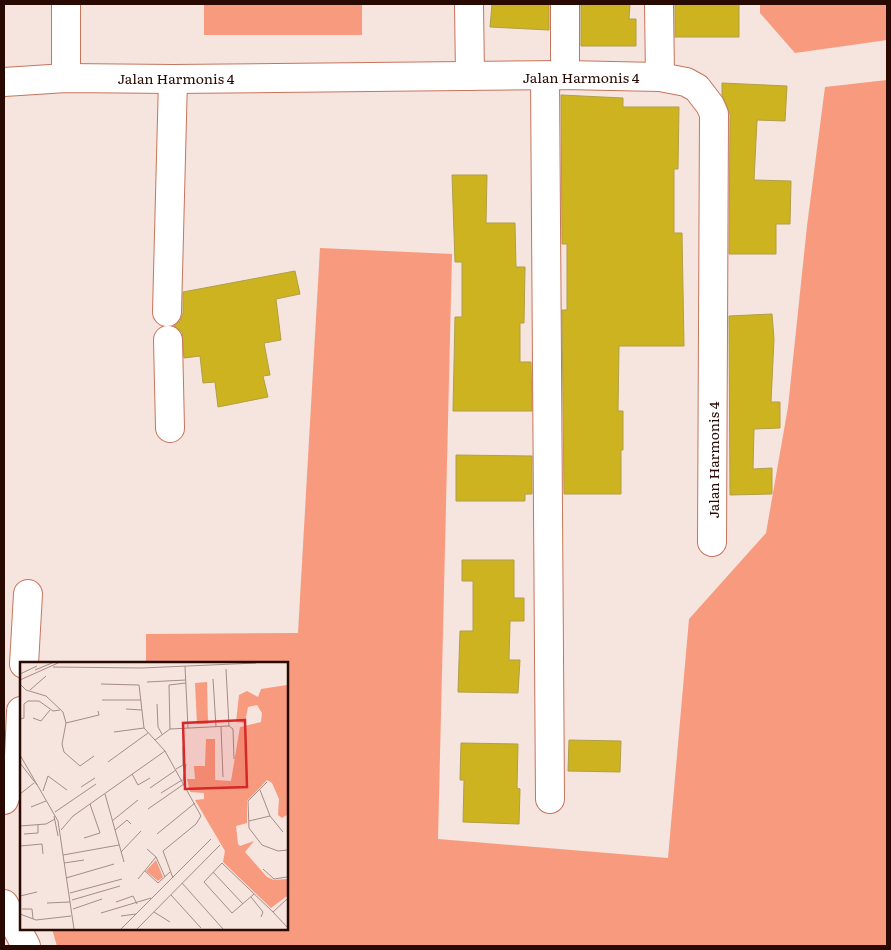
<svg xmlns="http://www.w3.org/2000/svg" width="891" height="950" font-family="Literata,serif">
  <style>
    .green { fill: #f79a7e }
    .building { fill: #ceb320; stroke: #b09e48 }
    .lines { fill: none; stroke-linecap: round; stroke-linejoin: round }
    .minor-casing { stroke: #c6755d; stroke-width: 30 }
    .minor { stroke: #fff; stroke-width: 28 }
    .labels { text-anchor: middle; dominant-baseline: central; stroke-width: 4; stroke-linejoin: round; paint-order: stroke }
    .street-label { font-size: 14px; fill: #280a03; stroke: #fff }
    .inset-road { fill: none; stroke: #a48d86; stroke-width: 1 }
    .view { fill: #d62828; fill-opacity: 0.15; stroke: #d62828; stroke-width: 2.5 }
    .inset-edge { fill: none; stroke: #280a03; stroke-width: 2.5 }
  </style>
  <rect width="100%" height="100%" fill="#f6e4de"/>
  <g class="green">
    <rect x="204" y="4" width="158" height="31"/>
    <path d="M760 4H887V40L795 53 760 13Z"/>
    <path d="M887 80V946H57L52 929H286V664H146V634L298 633 320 248 452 254 438 839 668 858 689 619 766 533 788 407 807 226 825 87Z"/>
  </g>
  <g class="building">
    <path d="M492 4H549V30L490 27Z"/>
    <path d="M581 4H630L629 19H636V46H581Z"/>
    <rect x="675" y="4" width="64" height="33"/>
    <path d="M722 83 787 86 785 121 757 120 754 180 791 181 790 224H776V254H729L730 114 722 95Z"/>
    <path d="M561 95 623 98V107H679L678 169H674V233H682L684 346H619L618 411H623V450H621V494H564L562 310H567V244H562Z"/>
    <path d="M452 175H487L486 223H515L516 267H525L524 323H520V362H531L532 411H453L455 317H462V262H455Z"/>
    <path d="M295 271 300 294 276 299 281 340 264 343 270 375 263 376 268 397 218 407 215 382 203 383 200 356 184 358 182 332 174 326 180 321 183 313V292Z"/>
    <path d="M772 314 774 339 771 402H780V428L754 429 753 469 772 468V494L730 495 729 316Z"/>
    <path d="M456 455 532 456V494H525V501H456Z"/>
    <path d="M462 560H514V598H524V621H510L509 660H520L518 693 458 692 460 631H473V581H462Z"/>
    <path d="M569 740 621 741 620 772 568 771Z"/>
    <path d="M461 743 518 744 517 788 520 789 519 824 463 822 464 780H460Z"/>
  </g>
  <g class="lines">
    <defs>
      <g id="minor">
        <path d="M66 4V78"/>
        <path d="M469 4 470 76"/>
        <path d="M565 4V75"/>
        <path d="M659 4 660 77"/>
        <path d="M545 77 550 799"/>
        <path d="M4 82 66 78 173 79 565 75 660 77 686 82 697 88 710 105 714 114 712 542"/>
        <path d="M167 312 173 79"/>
        <path d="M168 340 170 428"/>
        <path d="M24 664 28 594"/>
        <path d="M4 800 19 757 21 711"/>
        <path d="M4 904 26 946"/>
      </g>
    </defs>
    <use href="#minor" class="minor-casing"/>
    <use href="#minor" class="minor"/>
  </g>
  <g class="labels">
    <g class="street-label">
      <text x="581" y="77">Jalan Harmonis 4</text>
      <text x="176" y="78">Jalan Harmonis 4</text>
      <text transform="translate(713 460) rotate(-90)">Jalan Harmonis 4</text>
    </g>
  </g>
  <g transform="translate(20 662)">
    <rect width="268" height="268" fill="#f6e4de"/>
    <path d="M187 20 188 62H177L175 21ZM267 23V153L262 156 258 153 259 137 252 121 247 118 227 139V161L216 164 218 182 220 184 234 179 225 190 247 215 254 218 267 217V234L251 246 203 200 205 189 175 138 184 137V131L170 130 167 117H175L174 104H185L186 77H195V118L211 119 220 65 241 60 242 51 237 43 228 45 225 61 216 60 219 33 227 29 238 35 241 27ZM136 198 143 215 138 219 126 209Z" fill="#f79a7e"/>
    <path class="inset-road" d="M165 4 168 66M33 5 122 6 236 1M206 7 209 64M15 8 32 1M0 12 17 4M193 17 196 65M0 18 38 1M127 20 166 18M0 22 6 28 26 34 43 50 46 61 42 82 44 90 60 104 74 94M81 22 119 23 124 66 145 89 181 154 176 162 143 189 153 216M10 28 26 14M82 38H121M137 42 138 65 142 72M106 47 122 48M13 56 21 59 30 48M0 57 4 56V42L8 39H19L33 49 40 48M46 61 79 53 78 49M209 64 213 67 214 97M201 65 203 115M150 67 149 23 166 21M94 70 124 66M135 78 150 67 209 64M0 93 38 159 54 267M88 100 128 71M0 101 17 123M156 107 163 103V85M112 112 118 123 130 116M163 119 166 102M247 120 228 139 229 166 242 183 258 189 267 188M61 125 75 116M130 126 156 108M240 128 250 154 263 170M23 129 28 114 47 128M141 131 162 118M0 132 14 121M85 132 104 200M11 145 26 139M128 147 164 122M35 150 76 122M34 154 38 174M92 159 118 138M229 159 250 154M0 164 26 162 35 157M41 168 53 154 145 89M95 168 107 158 111 162M4 172 18 171V162M137 172 175 141M64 176 80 171 70 142M0 184 22 182 23 192M127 187 136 195 145 215M101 190 121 169M43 193 99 183M44 201 64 198M243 207 254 217 267 215M125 209 138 221 150 210M193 210 223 242M46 216 94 202M118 217 136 195M162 221 203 267M50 231 102 217M234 232 212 251 184 220 202 201 253 250 267 265M151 233 181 266M0 234 17 230M231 235 243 250 241 255M52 238 100 224M96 240 113 234 117 242M27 241 50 240M2 247H12L13 257M53 247 82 237M134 250 150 260M253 250 267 237M81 251 131 236M0 252 16 258 51 254M101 254 116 252M101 267 191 177M117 267 200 183"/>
    <path class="view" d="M225 58 227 125 165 127 163 61Z"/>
    <rect width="268" height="268" class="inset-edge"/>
  </g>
  <rect width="891" height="950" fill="none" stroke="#280a03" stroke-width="10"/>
</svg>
